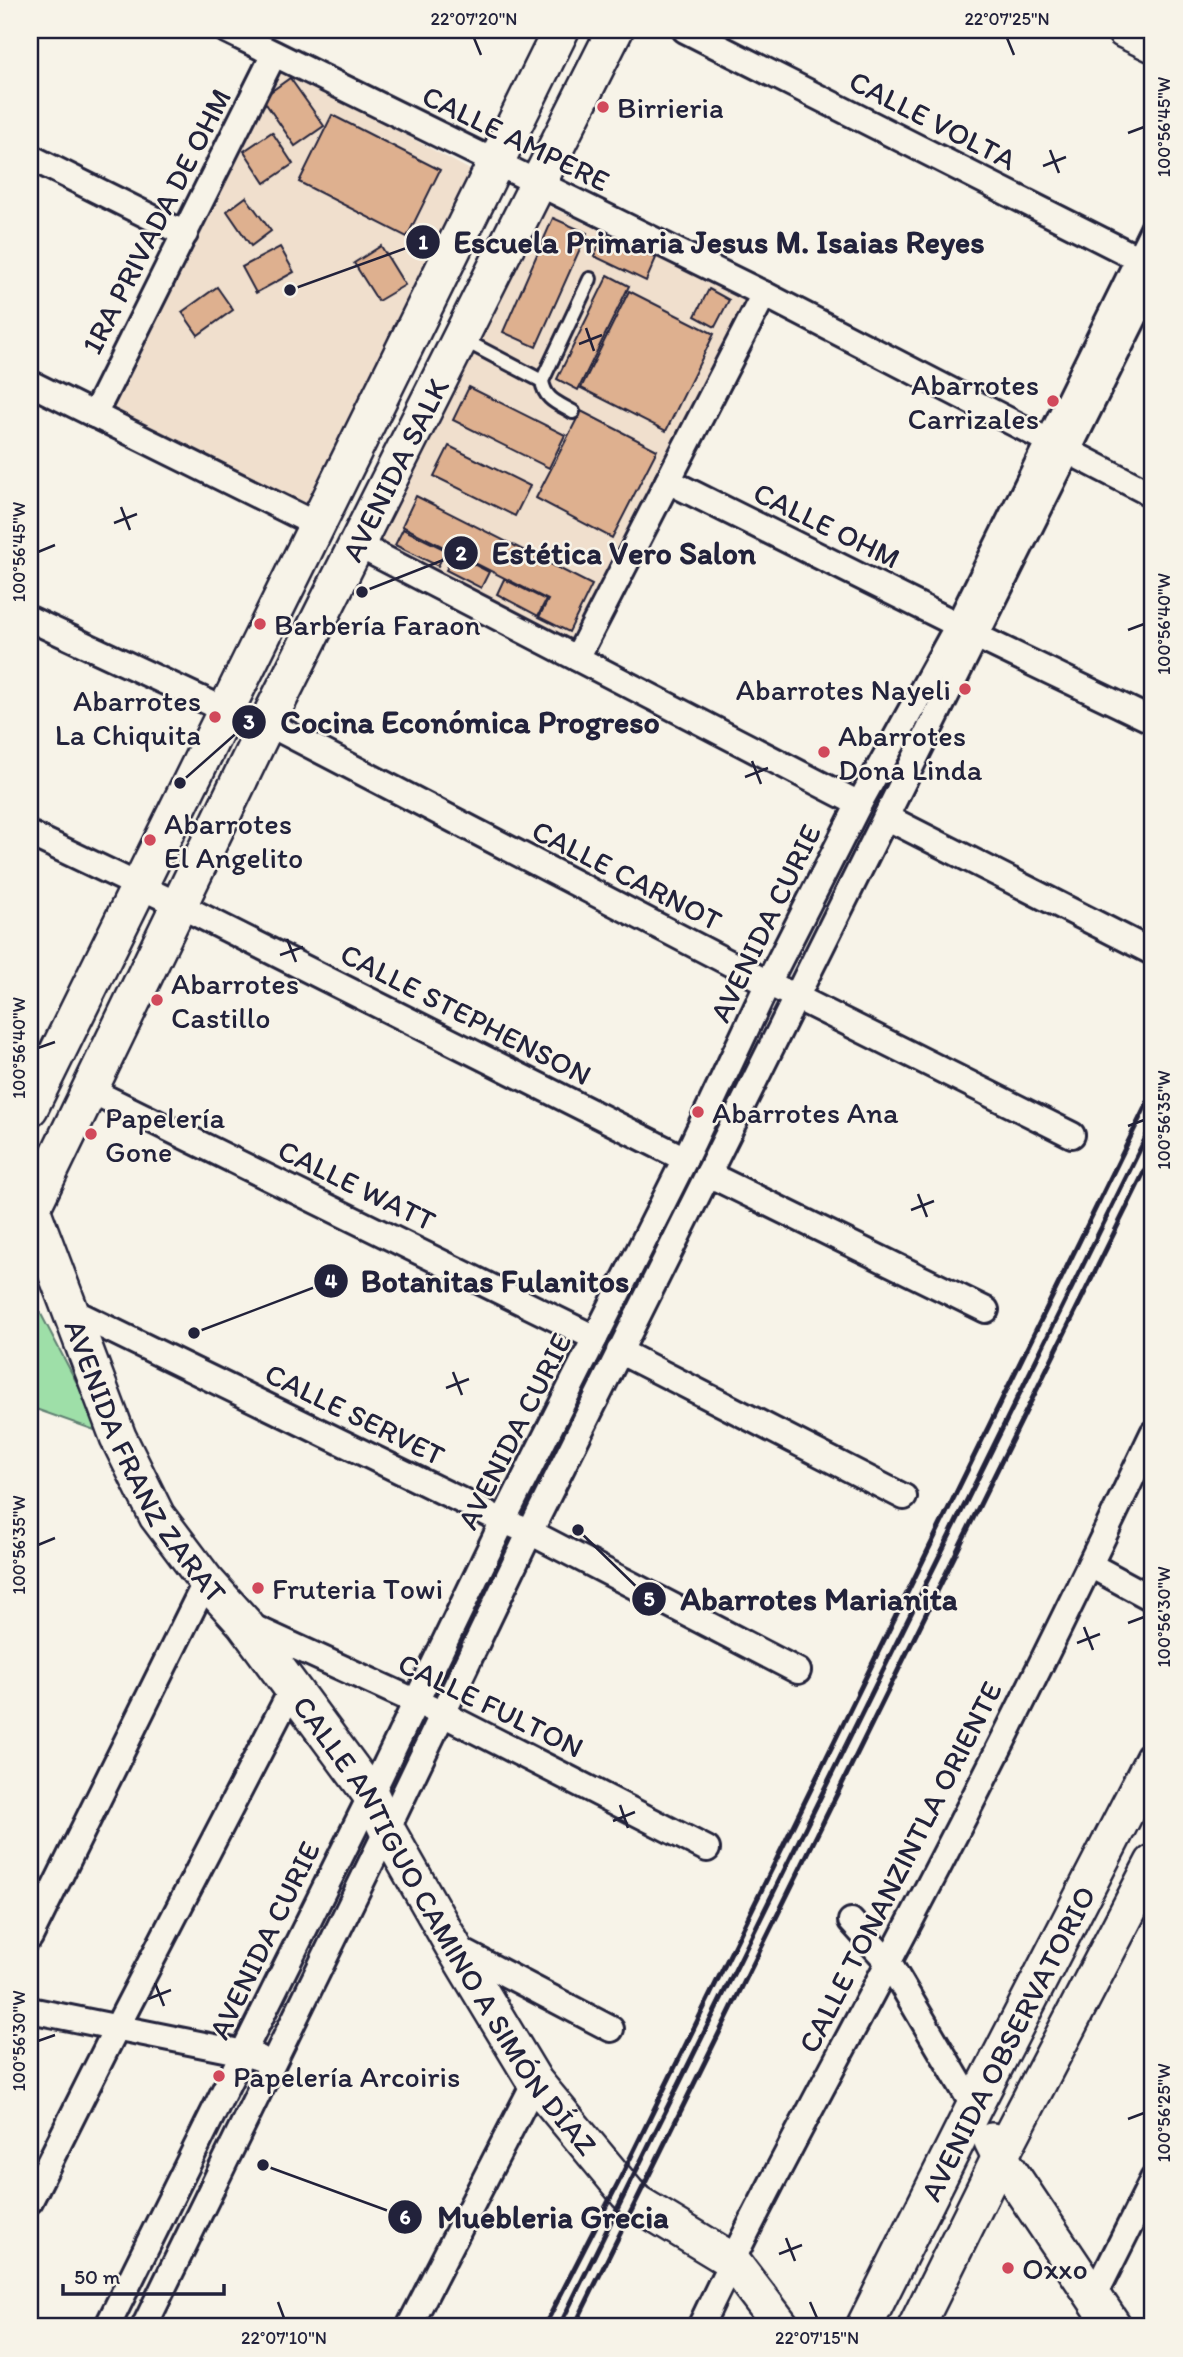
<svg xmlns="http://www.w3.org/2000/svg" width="1183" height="2357" font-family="Itim,sans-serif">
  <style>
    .built { fill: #f0dfcd }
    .green { fill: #9edfa8; stroke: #608072; stroke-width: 2 }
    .building { fill: #deb08f; stroke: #22223b; stroke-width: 2 }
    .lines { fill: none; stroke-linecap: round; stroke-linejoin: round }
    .lane-casing { stroke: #22223b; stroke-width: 18 }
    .street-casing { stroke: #22223b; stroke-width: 30 }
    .secondary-casing { stroke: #22223b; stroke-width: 40 }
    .lane { stroke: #f7f3e8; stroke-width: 12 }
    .street { stroke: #f7f3e8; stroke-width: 24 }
    .secondary { stroke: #f7f3e8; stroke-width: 35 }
    .rail { stroke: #22223b; stroke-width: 5 }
    .ticks { fill: none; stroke: #22223b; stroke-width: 2.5 }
    .poi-dot { fill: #d1495b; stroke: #f7f3e8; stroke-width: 2.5 }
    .labels { text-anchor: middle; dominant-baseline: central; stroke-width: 5; stroke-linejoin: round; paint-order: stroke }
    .poi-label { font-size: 30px; fill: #22223b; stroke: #f7f3e8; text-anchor: start }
    .street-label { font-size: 30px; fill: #22223b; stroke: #f7f3e8 }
    .leader { fill: none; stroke: #22223b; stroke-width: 2.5 }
    .callout-dot { fill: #22223b; stroke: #f7f3e8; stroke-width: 2.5 }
    .mark-label { font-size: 21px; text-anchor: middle; font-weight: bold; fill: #fff }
    .callout-label { font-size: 32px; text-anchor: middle; font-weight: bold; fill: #22223b; stroke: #f7f3e8; stroke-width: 5; stroke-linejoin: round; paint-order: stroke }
    .neatline { fill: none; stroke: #22223b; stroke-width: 2.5 }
    .ticks-label { font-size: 18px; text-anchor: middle; fill: #22223b }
  </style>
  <rect width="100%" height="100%" fill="#f7f3e8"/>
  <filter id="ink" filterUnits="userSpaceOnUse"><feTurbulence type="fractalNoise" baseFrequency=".0143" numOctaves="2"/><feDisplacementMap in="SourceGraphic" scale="14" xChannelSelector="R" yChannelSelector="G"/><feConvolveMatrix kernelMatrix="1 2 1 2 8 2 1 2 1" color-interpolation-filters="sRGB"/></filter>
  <g filter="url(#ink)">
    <g class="built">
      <path d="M276 65 474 172 308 508 104 409Z"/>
      <path d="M540 202 745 299 576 641 376 546Z"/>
    </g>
    <path class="green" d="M30 1293 103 1433 30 1407Z"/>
    <g class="building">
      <path d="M290 78 324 126 295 146 262 98Z"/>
      <path d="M332 115 440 170 407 237 299 182Z"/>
      <path d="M272 132 293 164 265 183 244 151Z"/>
      <path d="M246 197 271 231 251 246 227 211Z"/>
      <path d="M553 218 587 233 536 347 503 332Z"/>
      <path d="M604 234 656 258 646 281 594 256Z"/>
      <path d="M381 246 405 285 378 301 354 263Z"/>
      <path d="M280 247 294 272 256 293 242 267Z"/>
      <path d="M608 275 629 286 578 390 557 379Z"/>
      <path d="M217 287 233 310 198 335 182 312Z"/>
      <path d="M709 289 729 300 715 327 695 316Z"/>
      <path d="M629 291 714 334 666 431 581 388Z"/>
      <path d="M469 387 565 435 549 468 453 420Z"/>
      <path d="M581 411 657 450 612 538 536 498Z"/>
      <path d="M449 446 530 486 515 516 434 476Z"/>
      <path d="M416 496 592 585 569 632 539 617 548 600 402 526Z"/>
      <path d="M403 529 446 550 438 566 395 545Z"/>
      <path d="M454 554 489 572 481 588 446 570Z"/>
      <path d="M504 579 546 600 538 616 497 594Z"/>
    </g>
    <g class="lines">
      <defs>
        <g id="lane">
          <path d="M462 339 542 381"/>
          <path d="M573 412C558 403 545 400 542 381L590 279"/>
        </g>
        <g id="street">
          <path d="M226 30 764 294 1153 495"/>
          <path d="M685 30 1153 266"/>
          <path d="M30 157 185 234"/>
          <path d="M30 383 317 525"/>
          <path d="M94 415 274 54"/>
          <path d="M668 481 958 625"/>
          <path d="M358 545 859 804"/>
          <path d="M30 619 225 710"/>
          <path d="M976 636 1153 721"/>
          <path d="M577 658 764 294"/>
          <path d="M267 723 768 983 1072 1135"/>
          <path d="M886 817 1152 952"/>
          <path d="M30 834 179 905 685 1159"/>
          <path d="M90 1090 595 1338"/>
          <path d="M708 1174 986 1310"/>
          <path d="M70 1310 503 1521 530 1532 798 1671"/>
          <path d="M619 1351 904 1497"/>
          <path d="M1090 1565 1153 1599"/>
          <path d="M248 1625 443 1714 707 1849"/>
          <path d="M851 1921 889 1963 974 2107"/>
          <path d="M30 1937 206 1581"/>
          <path d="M454 1947 611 2029"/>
          <path d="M30 2010 244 2053 259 2058"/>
          <path d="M30 2201 116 2029 292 1689"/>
          <path d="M1094 2297 1153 2179"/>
          <path d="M107 2327 371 1795 503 1521 685 1159 768 983 859 804 958 625 1153 229"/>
          <path d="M144 2327 387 1830 530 1532 1153 280"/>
          <path d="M409 2327 535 2082"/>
          <path d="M700 2327C758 2204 824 2085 887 1965 980 1790 1068 1612 1153 1433"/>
        </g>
        <g id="secondary">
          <path d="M1124 30 1153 44"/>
          <path d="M30 1108 561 30"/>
          <path id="s1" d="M30 1210 32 1209 118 1437 157 1516 206 1581 244 1623 371 1795 387 1830 453 1946 535 2082 627 2193 637 2203 731 2260 782 2327"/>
          <path id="s2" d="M30 1213 267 723 615 30"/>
          <path d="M992 2141 1000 2157 1114 2327"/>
          <path id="s3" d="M864 2327 974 2107 1153 1759"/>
          <path d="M916 2327 1000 2157 1153 1863"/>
        </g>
      </defs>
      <use href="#lane" class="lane-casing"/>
      <use href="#street" class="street-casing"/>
      <use href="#secondary" class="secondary-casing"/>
      <use href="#lane" class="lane"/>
      <use href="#street" class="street"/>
      <use href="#secondary" class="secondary"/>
      <g class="rail">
        <path d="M544 2327 618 2183 1153 1091"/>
        <path d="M559 2327 1153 1123"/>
        <path d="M574 2327 1153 1154"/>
      </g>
    </g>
  </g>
  <path class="ticks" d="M474 38 481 55M1007 38 1014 55M1128 133 1144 127M1050 150 1059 173M1043 166 1066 157M586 328 594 351M579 344 602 335M121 507 130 530M114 523 137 514M38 552 55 545M1128 630 1144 624M752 761 761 784M745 777 768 768M287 939 296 962M280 955 303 947M38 1048 55 1042M1128 1126 1144 1120M918 1194 927 1217M911 1210 934 1201M453 1372 462 1395M446 1388 469 1379M38 1545 55 1538M1128 1623 1144 1617M1084 1627 1093 1650M1077 1643 1100 1634M620 1805 628 1828M613 1821 635 1812M155 1983 164 2006M148 1999 171 1990M38 2041 55 2035M1128 2119 1144 2113M786 2238 795 2261M779 2254 802 2245M278 2302 284 2318M810 2302 817 2318"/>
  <g class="poi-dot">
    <circle cx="603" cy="107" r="7"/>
    <circle cx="1053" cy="401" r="7"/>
    <circle cx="260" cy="624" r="7"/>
    <circle cx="965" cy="689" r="7"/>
    <circle cx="215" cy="717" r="7"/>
    <circle cx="824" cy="752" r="7"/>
    <circle cx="150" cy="840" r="7"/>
    <circle cx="157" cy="1000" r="7"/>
    <circle cx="698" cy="1112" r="7"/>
    <circle cx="91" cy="1134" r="7"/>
    <circle cx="258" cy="1588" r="7"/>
    <circle cx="219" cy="2076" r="7"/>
    <circle cx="1008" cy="2268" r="7"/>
  </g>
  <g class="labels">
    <g class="poi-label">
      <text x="617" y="107">Birrieria</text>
      <text x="1039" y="384" text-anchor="end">Abarrotes<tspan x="1039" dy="34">Carrizales</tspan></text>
      <text x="274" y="624">Barbería Faraon</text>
      <text x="951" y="689" text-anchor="end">Abarrotes Nayeli</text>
      <text x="201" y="700" text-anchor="end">Abarrotes<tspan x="201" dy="34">La Chiquita</tspan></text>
      <text x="838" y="735">Abarrotes<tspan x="838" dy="34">Dona Linda</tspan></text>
      <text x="164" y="823">Abarrotes<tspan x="164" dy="34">El Angelito</tspan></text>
      <text x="171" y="983">Abarrotes<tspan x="171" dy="34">Castillo</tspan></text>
      <text x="712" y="1112">Abarrotes Ana</text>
      <text x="105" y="1117">Papelería<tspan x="105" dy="34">Gone</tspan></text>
      <text x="272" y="1588">Fruteria Towi</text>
      <text x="233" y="2076">Papelería Arcoiris</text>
      <text x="1022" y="2268">Oxxo</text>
    </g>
    <g class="street-label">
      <text transform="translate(933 120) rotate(27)">CALLE VOLTA</text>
      <text transform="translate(516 138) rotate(26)">CALLE AMPERE</text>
      <text transform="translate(156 221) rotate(-63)">1RA PRIVADA DE OHM</text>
      <text stroke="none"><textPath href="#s2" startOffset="828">AVENIDA SALK</textPath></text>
      <text transform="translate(827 525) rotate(26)">CALLE OHM</text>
      <text transform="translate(627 875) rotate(27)">CALLE CARNOT</text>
      <text transform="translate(765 923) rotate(-64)">AVENIDA CURIE</text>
      <text transform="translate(466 1014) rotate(27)">CALLE STEPHENSON</text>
      <text transform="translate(357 1185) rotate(26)">CALLE WATT</text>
      <text transform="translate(355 1414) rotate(26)">CALLE SERVET</text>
      <text transform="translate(514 1431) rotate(-63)">AVENIDA CURIE</text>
      <text stroke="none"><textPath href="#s1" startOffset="280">AVENIDA FRANZ ZARAT</textPath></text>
      <text transform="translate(491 1705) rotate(26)">CALLE FULTON</text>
      <text transform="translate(900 1867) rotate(-63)">CALLE TONANZINTLA ORIENTE</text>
      <text stroke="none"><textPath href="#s1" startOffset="836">CALLE ANTIGUO CAMINO A SIMÓN DÍAZ</textPath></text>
      <text transform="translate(264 1940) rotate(-64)">AVENIDA CURIE</text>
      <text stroke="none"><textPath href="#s3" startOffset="318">AVENIDA OBSERVATORIO</textPath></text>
    </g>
  </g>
  <path class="leader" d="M290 290L423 242M362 592L461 553M180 783L249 722M194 1333L331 1281M578 1530L649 1599M263 2165L405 2217"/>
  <g class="callout-dot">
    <circle cx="290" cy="290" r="7"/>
    <circle cx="362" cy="592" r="7"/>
    <circle cx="180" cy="783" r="7"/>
    <circle cx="194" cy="1333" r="7"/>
    <circle cx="578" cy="1530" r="7"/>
    <circle cx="263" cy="2165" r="7"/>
    <circle cx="423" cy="242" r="18"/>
    <circle cx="461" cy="553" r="18"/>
    <circle cx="249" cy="722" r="18"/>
    <circle cx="331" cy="1281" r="18"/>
    <circle cx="649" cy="1599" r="18"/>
    <circle cx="405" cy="2217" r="18"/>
  </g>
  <g class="mark-label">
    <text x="423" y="249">1</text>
    <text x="461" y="560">2</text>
    <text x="249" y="729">3</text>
    <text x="331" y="1288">4</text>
    <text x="649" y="1606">5</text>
    <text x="405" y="2224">6</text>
  </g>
  <g class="callout-label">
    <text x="719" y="253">Escuela Primaria Jesus M. Isaias Reyes</text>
    <text x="624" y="564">Estética Vero Salon</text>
    <text x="470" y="733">Cocina Económica Progreso</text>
    <text x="495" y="1292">Botanitas Fulanitos</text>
    <text x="819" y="1610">Abarrotes Marianita</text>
    <text x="553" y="2228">Muebleria Grecia</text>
  </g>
  <rect width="1183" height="2357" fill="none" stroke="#f7f3e8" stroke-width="77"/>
  <path d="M63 2284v10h161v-10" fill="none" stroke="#22223b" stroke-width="3.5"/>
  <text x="74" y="2284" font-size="21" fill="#22223b" stroke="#f7f3e8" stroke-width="5" paint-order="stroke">50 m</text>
  <rect x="38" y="38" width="1106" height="2280" class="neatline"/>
  <g class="ticks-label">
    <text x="474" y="25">22°07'20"N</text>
    <text x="1007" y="25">22°07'25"N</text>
    <text transform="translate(1164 127) rotate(-90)" y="6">100°56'45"W</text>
    <text transform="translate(19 552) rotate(-90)" y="6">100°56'45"W</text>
    <text transform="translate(1164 624) rotate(-90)" y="6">100°56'40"W</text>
    <text transform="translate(19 1048) rotate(-90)" y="6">100°56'40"W</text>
    <text transform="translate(1164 1120) rotate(-90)" y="6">100°56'35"W</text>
    <text transform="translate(19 1545) rotate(-90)" y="6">100°56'35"W</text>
    <text transform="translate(1164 1617) rotate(-90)" y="6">100°56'30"W</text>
    <text transform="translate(19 2041) rotate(-90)" y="6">100°56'30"W</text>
    <text transform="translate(1164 2113) rotate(-90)" y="6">100°56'25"W</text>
    <text x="284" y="2344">22°07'10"N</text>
    <text x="817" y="2344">22°07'15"N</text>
  </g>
</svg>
